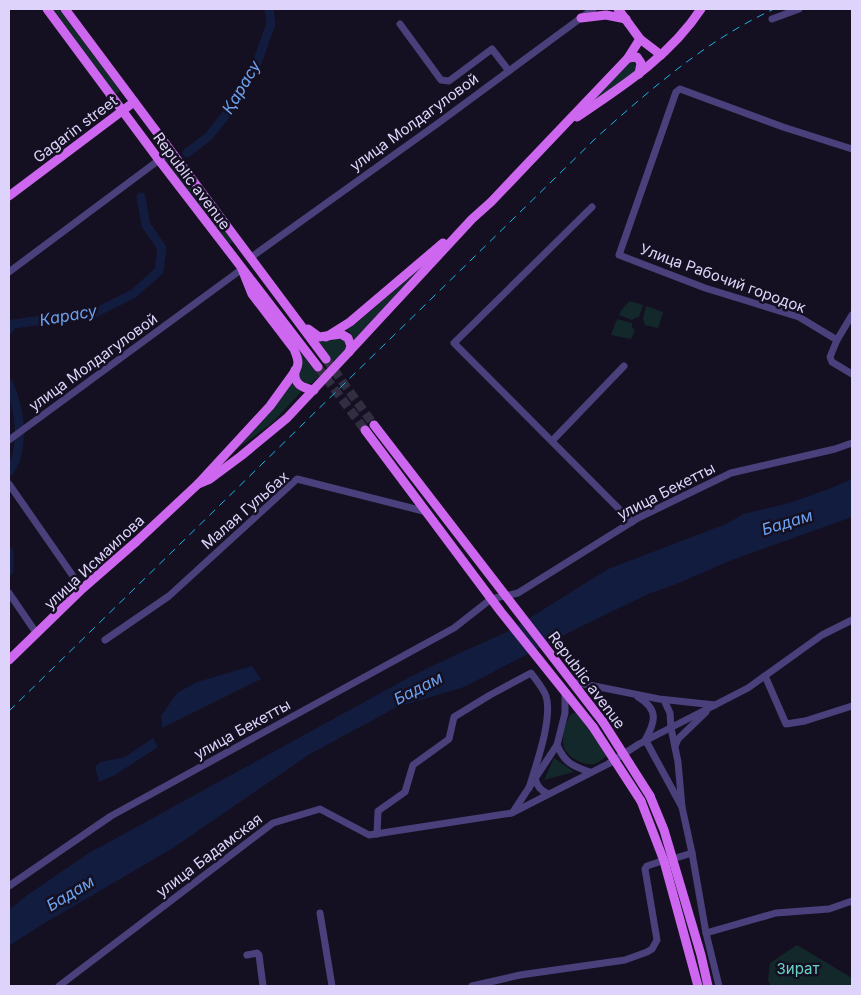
<svg xmlns="http://www.w3.org/2000/svg" width="861" height="995" font-family="Inter,sans-serif">
  <style>
    .green { fill: #13282a }
    .water { fill: #111c3f }
    .lines { fill: none; stroke-linecap: round; stroke-linejoin: round }
    .river { stroke: #111c3f; stroke-width: 9 }
    .major-tunnel { stroke: #332d42; stroke-width: 9; stroke-dasharray: 9 4.5; stroke-linecap: butt }
    .minor { stroke: #4a407b; stroke-width: 7 }
    .major { stroke: #ce67ef; stroke-width: 9 }
    .rail { stroke: #18b3e3; stroke-width: 1; stroke-dasharray: 8 6; stroke-linecap: butt }
    .major-bridge { stroke: #ce67ef; stroke-width: 9 }
    .labels { text-anchor: middle; dominant-baseline: central; stroke-width: 5; stroke-linejoin: round; paint-order: stroke }
    .street-label { font-size: 15px; fill: #ded4fb; stroke: #151021 }
    .park-label { font-size: 15px; fill: #68d3c6; stroke: #151021 }
    .water-label { font-size: 16px; font-style: italic; fill: #6da2f0; stroke: #151021 }
  </style>
  <rect width="100%" height="100%" fill="#151021"/>
  <g class="green">
    <path d="M53 9H59L120 91 116 94Z"/>
    <path d="M632 61 638 67V70L578 115 628 62Z"/>
    <path d="M169 157 233 242 228 245 165 160Z"/>
    <path d="M420 268 354 340 351 333 345 329 360 320Z"/>
    <path d="M630 301 643 305 639 317 635 318 632 320 619 315 622 309Z"/>
    <path d="M646 306 663 312 658 328 645 325 643 319Z"/>
    <path d="M617 319 632 323V327L635 330 631 339 611 335Z"/>
    <path d="M308 334C324 344 323 340 340 337L345 341 346 347 343 353 331 364Z"/>
    <path d="M299 351 319 376 312 383 307 384 300 379 298 374C303 365 303 360 299 351Z"/>
    <path d="M291 383 301 392 272 423 215 465Z"/>
    <path d="M576 712 581 715 608 755C604 758 598 763 594 764 583 766 567 757 564 747 561 736 566 724 570 715Z"/>
    <path d="M554 758 574 772 544 780Z"/>
    <path d="M797 945 852 978V986H771L768 980 770 963Z"/>
  </g>
  <g class="water">
    <path d="M852 479V517L732 560 674 585 648 594 572 631 464 687 397 707 310 754 173 848 38 927 9 946V910L26 896 89 853 408 678 451 657 507 632 608 569 726 524 744 514 789 503 829 489Z"/>
    <path d="M252 666 261 679 162 728 161 716 177 693 197 682Z"/>
    <path d="M153 738 158 747 115 775 99 782 95 767 101 762 125 757Z"/>
  </g>
  <g class="lines">
    <g class="river">
      <path d="M187 153 209 136 232 107 255 68 271 24 269 9"/>
      <path d="M9 329 13 324 95 313 133 294 159 271 162 248 146 225 141 197"/>
      <path d="M9 384C18 406 22 431 17 454 16 460 12 467 9 472"/>
      <path d="M9 552V571"/>
    </g>
    <g class="major-tunnel">
      <path d="M326 359 374 425"/>
      <path d="M318 367 365 430"/>
    </g>
    <g class="minor">
      <path d="M772 19 799 9"/>
      <path d="M400 24 441 80 449 81 492 49 509 71"/>
      <path d="M592 207 454 343 632 522"/>
      <path d="M250 258 437 124 593 9"/>
      <path d="M9 272 171 151"/>
      <path d="M852 315 837 340 830 357 832 362 852 374"/>
      <path d="M837 340 799 317 705 288 619 255 676 92 680 89 783 127 852 149"/>
      <path d="M9 440 242 269"/>
      <path d="M552 441 624 366"/>
      <path d="M9 484 82 589"/>
      <path d="M9 593 37 634"/>
      <path d="M105 640 169 596 297 479 427 512"/>
      <path d="M765 676 786 724 805 721 852 706"/>
      <path d="M574 682 659 699 715 705"/>
      <path d="M638 697C660 710 655 723 644 742"/>
      <path d="M646 741 682 807 678 762 671 728 670 713 664 700"/>
      <path d="M557 745C565 763 572 766 590 772"/>
      <path d="M675 746 678 739 706 712"/>
      <path d="M535 778C537 786 540 790 548 794"/>
      <path d="M682 807 692 853 706 933 719 986"/>
      <path d="M513 812 557 745 565 713V691"/>
      <path d="M377 834 378 811 405 792 413 765 449 739 454 717 490 695 531 673C536 680 543 688 546 696 553 718 536 765 529 788"/>
      <path d="M679 857 692 853"/>
      <path d="M9 886 111 816 454 628 491 599 518 593 638 518 731 473 835 449 852 443"/>
      <path d="M320 913 332 986"/>
      <path d="M706 933 776 913 829 909 852 901"/>
      <path d="M247 955 257 953 259 955 263 986"/>
      <path d="M59 986 273 823 320 809 369 835 512 813 608 764 639 744 748 688 822 635 852 620"/>
      <path d="M472 986 520 975 625 960 647 952 652 949 657 940 645 869 647 866 659 862"/>
    </g>
    <g class="major">
      <path d="M47 9 159 160 318 367"/>
      <path d="M65 9 326 359"/>
      <path d="M618 9 640 39 661 55"/>
      <path d="M581 18 606 15 626 19"/>
      <path d="M628 58 637 57 641 63 639 74"/>
      <path d="M577 117C623 86 670 56 701 9"/>
      <path d="M9 196 134 102"/>
      <path d="M308 329 319 337 341 334 348 338 351 346 349 352"/>
      <path d="M326 337 350 322 443 243"/>
      <path d="M295 370C293 384 302 388 314 390"/>
      <path d="M374 425 603 722"/>
      <path d="M365 430 501 612 593 727"/>
      <path d="M198 484 210 479 241 456 287 418 347 354 472 219 491 202 628 58 640 39"/>
      <path d="M9 660 82 589 137 541 198 484 270 406 296 370C300 362 297 357 294 349L252 294 242 269"/>
      <path d="M650 796 664 830 701 955 708 986"/>
      <path d="M641 801 664 861 698 986"/>
    </g>
    <path class="rail" d="M9 711 597 137C652 88 707 40 774 9"/>
    <g class="major-bridge">
      <path d="M603 722 650 796"/>
      <path d="M593 727 641 801"/>
    </g>
  </g>
  <g class="labels">
    <g class="street-label">
      <text transform="translate(414 122) rotate(-36)">улица Молдагуловой</text>
      <text transform="translate(75 129) rotate(-37)">Gagarin street</text>
      <text transform="translate(192 181) rotate(53)">Republic avenue</text>
      <text transform="translate(723 278) rotate(20)">Улица Рабочий городок</text>
      <text transform="translate(93 362) rotate(-36)">улица Молдагуловой</text>
      <text transform="translate(666 491) rotate(-27)">улица Бекетты</text>
      <text transform="translate(245 510) rotate(-41)">Малая Гульбах</text>
      <text transform="translate(94 562) rotate(-43)">улица Исмаилова</text>
      <text transform="translate(587 680) rotate(53)">Republic avenue</text>
      <text transform="translate(242 729) rotate(-29)">улица Бекетты</text>
      <text transform="translate(209 855) rotate(-37)">улица Бадамская</text>
    </g>
    <g class="park-label">
      <text x="798" y="968">Зират</text>
    </g>
    <g class="water-label">
      <text transform="translate(241 87) rotate(-59)">Қарасу</text>
      <text transform="translate(68 315) rotate(-10)">Карасу</text>
      <text transform="translate(787 522) rotate(-17)">Бадам</text>
      <text transform="translate(418 688) rotate(-27)">Бадам</text>
      <text transform="translate(70 893) rotate(-31)">Бадам</text>
    </g>
  </g>
  <rect width="861" height="995" fill="none" stroke="#ded4fb" stroke-width="20"/>
</svg>
